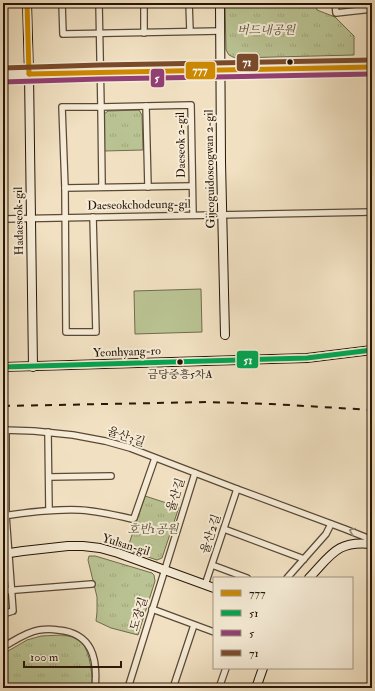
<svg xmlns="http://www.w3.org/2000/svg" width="375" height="691" font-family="'IM FELL Double Pica','Noto Serif KR',serif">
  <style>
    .grass { fill: url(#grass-tufts); stroke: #706c4d }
    .pitch { fill: #bac393; stroke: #706c4d }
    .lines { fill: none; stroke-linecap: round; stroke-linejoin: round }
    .street-casing { stroke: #5a4836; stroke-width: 8 }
    .secondary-casing { stroke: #271507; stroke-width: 10 }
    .street { stroke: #f6ecd7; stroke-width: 5.5 }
    .secondary { stroke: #f6ecd7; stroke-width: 8 }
    .rail { stroke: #271507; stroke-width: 2; stroke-dasharray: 7 7; stroke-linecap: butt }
    .bus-1-casing { stroke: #f6ecd7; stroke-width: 8 }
    .bus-2-casing { stroke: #f6ecd7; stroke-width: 8 }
    .bus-3-casing { stroke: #f6ecd7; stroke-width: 8 }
    .bus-4-casing { stroke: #f6ecd7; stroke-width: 8 }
    .bus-1 { stroke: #cd8901; stroke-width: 5 }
    .bus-2 { stroke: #00a651; stroke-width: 5 }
    .bus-3 { stroke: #923f73; stroke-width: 5 }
    .bus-4 { stroke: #7a4b2a; stroke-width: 5 }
    .oneway { stroke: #998b79 }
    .bus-dot { fill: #271507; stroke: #f6ecd7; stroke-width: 1.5 }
    .labels { text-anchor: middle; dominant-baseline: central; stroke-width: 4; stroke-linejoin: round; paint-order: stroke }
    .bus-label { font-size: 11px; fill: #271507; stroke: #f6ecd7 }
    .park-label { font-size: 12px; font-style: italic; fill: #5a5238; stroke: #f6ecd7 }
    .street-label { font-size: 12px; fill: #271507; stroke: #f6ecd7 }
    .line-badge { stroke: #f6ecd7; stroke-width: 1.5 }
    .badge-label { font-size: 11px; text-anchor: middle; font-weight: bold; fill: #fff }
  </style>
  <defs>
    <pattern id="grass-tufts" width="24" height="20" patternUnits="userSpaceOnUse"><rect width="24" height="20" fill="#bac393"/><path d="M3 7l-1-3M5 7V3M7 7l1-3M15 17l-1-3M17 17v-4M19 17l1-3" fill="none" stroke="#a0a77d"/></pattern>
  </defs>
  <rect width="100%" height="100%" fill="#f1e1c2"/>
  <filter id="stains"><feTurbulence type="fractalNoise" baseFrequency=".005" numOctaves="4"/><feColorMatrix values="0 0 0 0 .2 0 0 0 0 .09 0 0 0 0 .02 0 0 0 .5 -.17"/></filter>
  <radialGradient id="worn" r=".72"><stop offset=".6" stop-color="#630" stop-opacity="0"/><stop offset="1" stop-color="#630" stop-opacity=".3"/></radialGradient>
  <g class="grass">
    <path d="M225 3H316L317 10 335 17 354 36V55L235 58 229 55 226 50Z"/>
    <path d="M139 110 142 115 143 150 104 151 103 115 108 111Z"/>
    <path d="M145 496 179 507 162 558 157 560 127 550Z"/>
    <path d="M89 556H95L102 558 152 573 154 575 155 581 138 635 111 628 96 621 97 612V597L88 560Z"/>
    <path d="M62 635C69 636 77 637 82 643 90 651 93 677 92 688H3V654L27 640 41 636Z"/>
  </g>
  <path class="pitch" d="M201 289 202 332 135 334 134 291Z"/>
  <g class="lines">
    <defs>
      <g id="street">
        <path d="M62 3 63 34 220 31"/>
        <path d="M144 3V33"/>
        <path d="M189 3 190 31"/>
        <path d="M335 3 336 13 372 9"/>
        <path d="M146 106 148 187"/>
        <path d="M101 187 102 184 101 107 191 105 193 215"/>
        <path d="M65 188 192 186"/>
        <path d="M93 217 96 332H66L65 188 62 107H101L99 3"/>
        <path d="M3 219 372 212"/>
        <path d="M3 430 34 431 73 435 105 441 130 448 237 489 345 529 365 537 372 542"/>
        <path d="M48 432 49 510"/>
        <path d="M49 477 111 476"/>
        <path d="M3 516C29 512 54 509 80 510 98 511 115 515 132 519L134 518 155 458"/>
        <path d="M224 529 304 559"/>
        <path d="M212 565 247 578"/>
        <path d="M287 578 326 534 331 524"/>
        <path d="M205 585 237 489"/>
        <path d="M3 591 92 584"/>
        <path d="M152 609 214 632"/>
        <path d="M3 614 13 611 6 515V430"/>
        <path d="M3 647C14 641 26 632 39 630 45 629 52 629 58 630 92 633 98 658 95 688"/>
        <path d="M128 688 195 473"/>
        <path d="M173 688 194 625"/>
        <path d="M219 688 226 668"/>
      </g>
      <g id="secondary">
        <path d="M27 3 29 74 33 367"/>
        <path d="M220 3 221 162 225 335"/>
        <path d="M3 75 100 72 372 67"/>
        <path d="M3 367 307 358 372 350"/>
        <path d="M3 554 23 551 68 546H83L100 548 118 553 214 588"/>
        <path d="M309 578C331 555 337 540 372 544"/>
        <path d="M256 688 263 668"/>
      </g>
    </defs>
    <use href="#street" class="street-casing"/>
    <use href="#secondary" class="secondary-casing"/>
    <use href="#street" class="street"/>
    <use href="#secondary" class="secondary"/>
    <path class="rail" d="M3 406 208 402 271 404 372 410"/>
    <defs>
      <g id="bus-1">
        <path d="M27 3 29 74"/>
        <path d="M29 74 372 67"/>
      </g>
      <path id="bus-2" d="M3 367 307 358 372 350"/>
      <path id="bus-3" d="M3 82 100 79 372 74"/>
      <path id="bus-4" d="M3 68 100 65 372 60"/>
    </defs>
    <use href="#bus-1" class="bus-1-casing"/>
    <use href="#bus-2" class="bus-2-casing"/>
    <use href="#bus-3" class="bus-3-casing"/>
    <use href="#bus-4" class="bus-4-casing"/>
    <use href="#bus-1" class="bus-1"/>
    <use href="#bus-2" class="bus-2"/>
    <use href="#bus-3" class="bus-3"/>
    <use href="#bus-4" class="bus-4"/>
  </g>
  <defs><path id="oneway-chevron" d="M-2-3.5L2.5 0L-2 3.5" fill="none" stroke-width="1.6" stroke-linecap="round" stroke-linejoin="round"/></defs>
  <use class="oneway" href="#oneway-chevron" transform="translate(352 531) rotate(-158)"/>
  <g class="bus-dot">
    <circle cx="290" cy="62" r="3.5"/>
    <circle cx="180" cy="362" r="3.5"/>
  </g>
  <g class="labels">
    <g class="bus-label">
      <text x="180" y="374">금당중흥5차A</text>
    </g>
    <g class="park-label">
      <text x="266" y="30">버드내공원</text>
      <text x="153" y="529">호반1공원</text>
    </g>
    <g class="street-label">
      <text transform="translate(181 145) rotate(-91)">Daeseok 2-gil</text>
      <text transform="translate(210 169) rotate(-91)">Gijeoguidoseogwan 2-gil</text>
      <text transform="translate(139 205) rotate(-1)">Daeseokchodeung-gil</text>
      <text transform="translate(19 221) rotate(-91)">Hadaeseok-gil</text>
      <text transform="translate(127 352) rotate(-2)">Yeonhyang-ro</text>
      <text transform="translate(126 437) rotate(18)">율산3길</text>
      <text transform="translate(176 495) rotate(-72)">율산길</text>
      <text transform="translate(211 534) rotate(-72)">율산2길</text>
      <text transform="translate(126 545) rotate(17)">Yulsan-gil</text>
      <text transform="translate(139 614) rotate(-73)">도장길</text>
    </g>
  </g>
  <g class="line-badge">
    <rect x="236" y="53" width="23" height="19" rx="4" fill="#7a4b2a"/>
    <rect x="185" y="61" width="31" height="19" rx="4" fill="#cd8901"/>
    <rect x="150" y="68" width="15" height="20" rx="4" fill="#923f73"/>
    <rect x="236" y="350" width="23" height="19" rx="4" fill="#00a651"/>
  </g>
  <g class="badge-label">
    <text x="247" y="66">71</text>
    <text x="200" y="74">777</text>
    <text x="157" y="82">5</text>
    <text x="248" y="364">51</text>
  </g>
  <rect width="375" height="691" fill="none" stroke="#f1e1c2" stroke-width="16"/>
  <rect x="4" y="4" width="367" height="683" fill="none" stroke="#271507" stroke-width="2"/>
  <rect x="8" y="8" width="359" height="675" fill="none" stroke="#271507"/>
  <rect x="213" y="577" width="140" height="92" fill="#f6ecd7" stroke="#a39684"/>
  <rect x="221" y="590" width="20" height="6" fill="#cd8901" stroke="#a39684"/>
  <text x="249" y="597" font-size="12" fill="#271507">777</text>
  <rect x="221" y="610" width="20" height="6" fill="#00a651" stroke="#a39684"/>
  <text x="249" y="617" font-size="12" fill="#271507">51</text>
  <rect x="221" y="630" width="20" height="6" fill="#923f73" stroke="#a39684"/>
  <text x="249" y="637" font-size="12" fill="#271507">5</text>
  <rect x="221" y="650" width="20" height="6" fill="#7a4b2a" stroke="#a39684"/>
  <text x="249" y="657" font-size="12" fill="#271507">71</text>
  <path d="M24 661v6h97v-6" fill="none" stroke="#271507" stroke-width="2"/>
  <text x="30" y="661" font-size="12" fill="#271507" stroke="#f6ecd7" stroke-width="3" paint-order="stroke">100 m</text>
  <rect width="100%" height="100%" filter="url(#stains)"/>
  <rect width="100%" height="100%" fill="url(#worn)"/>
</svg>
